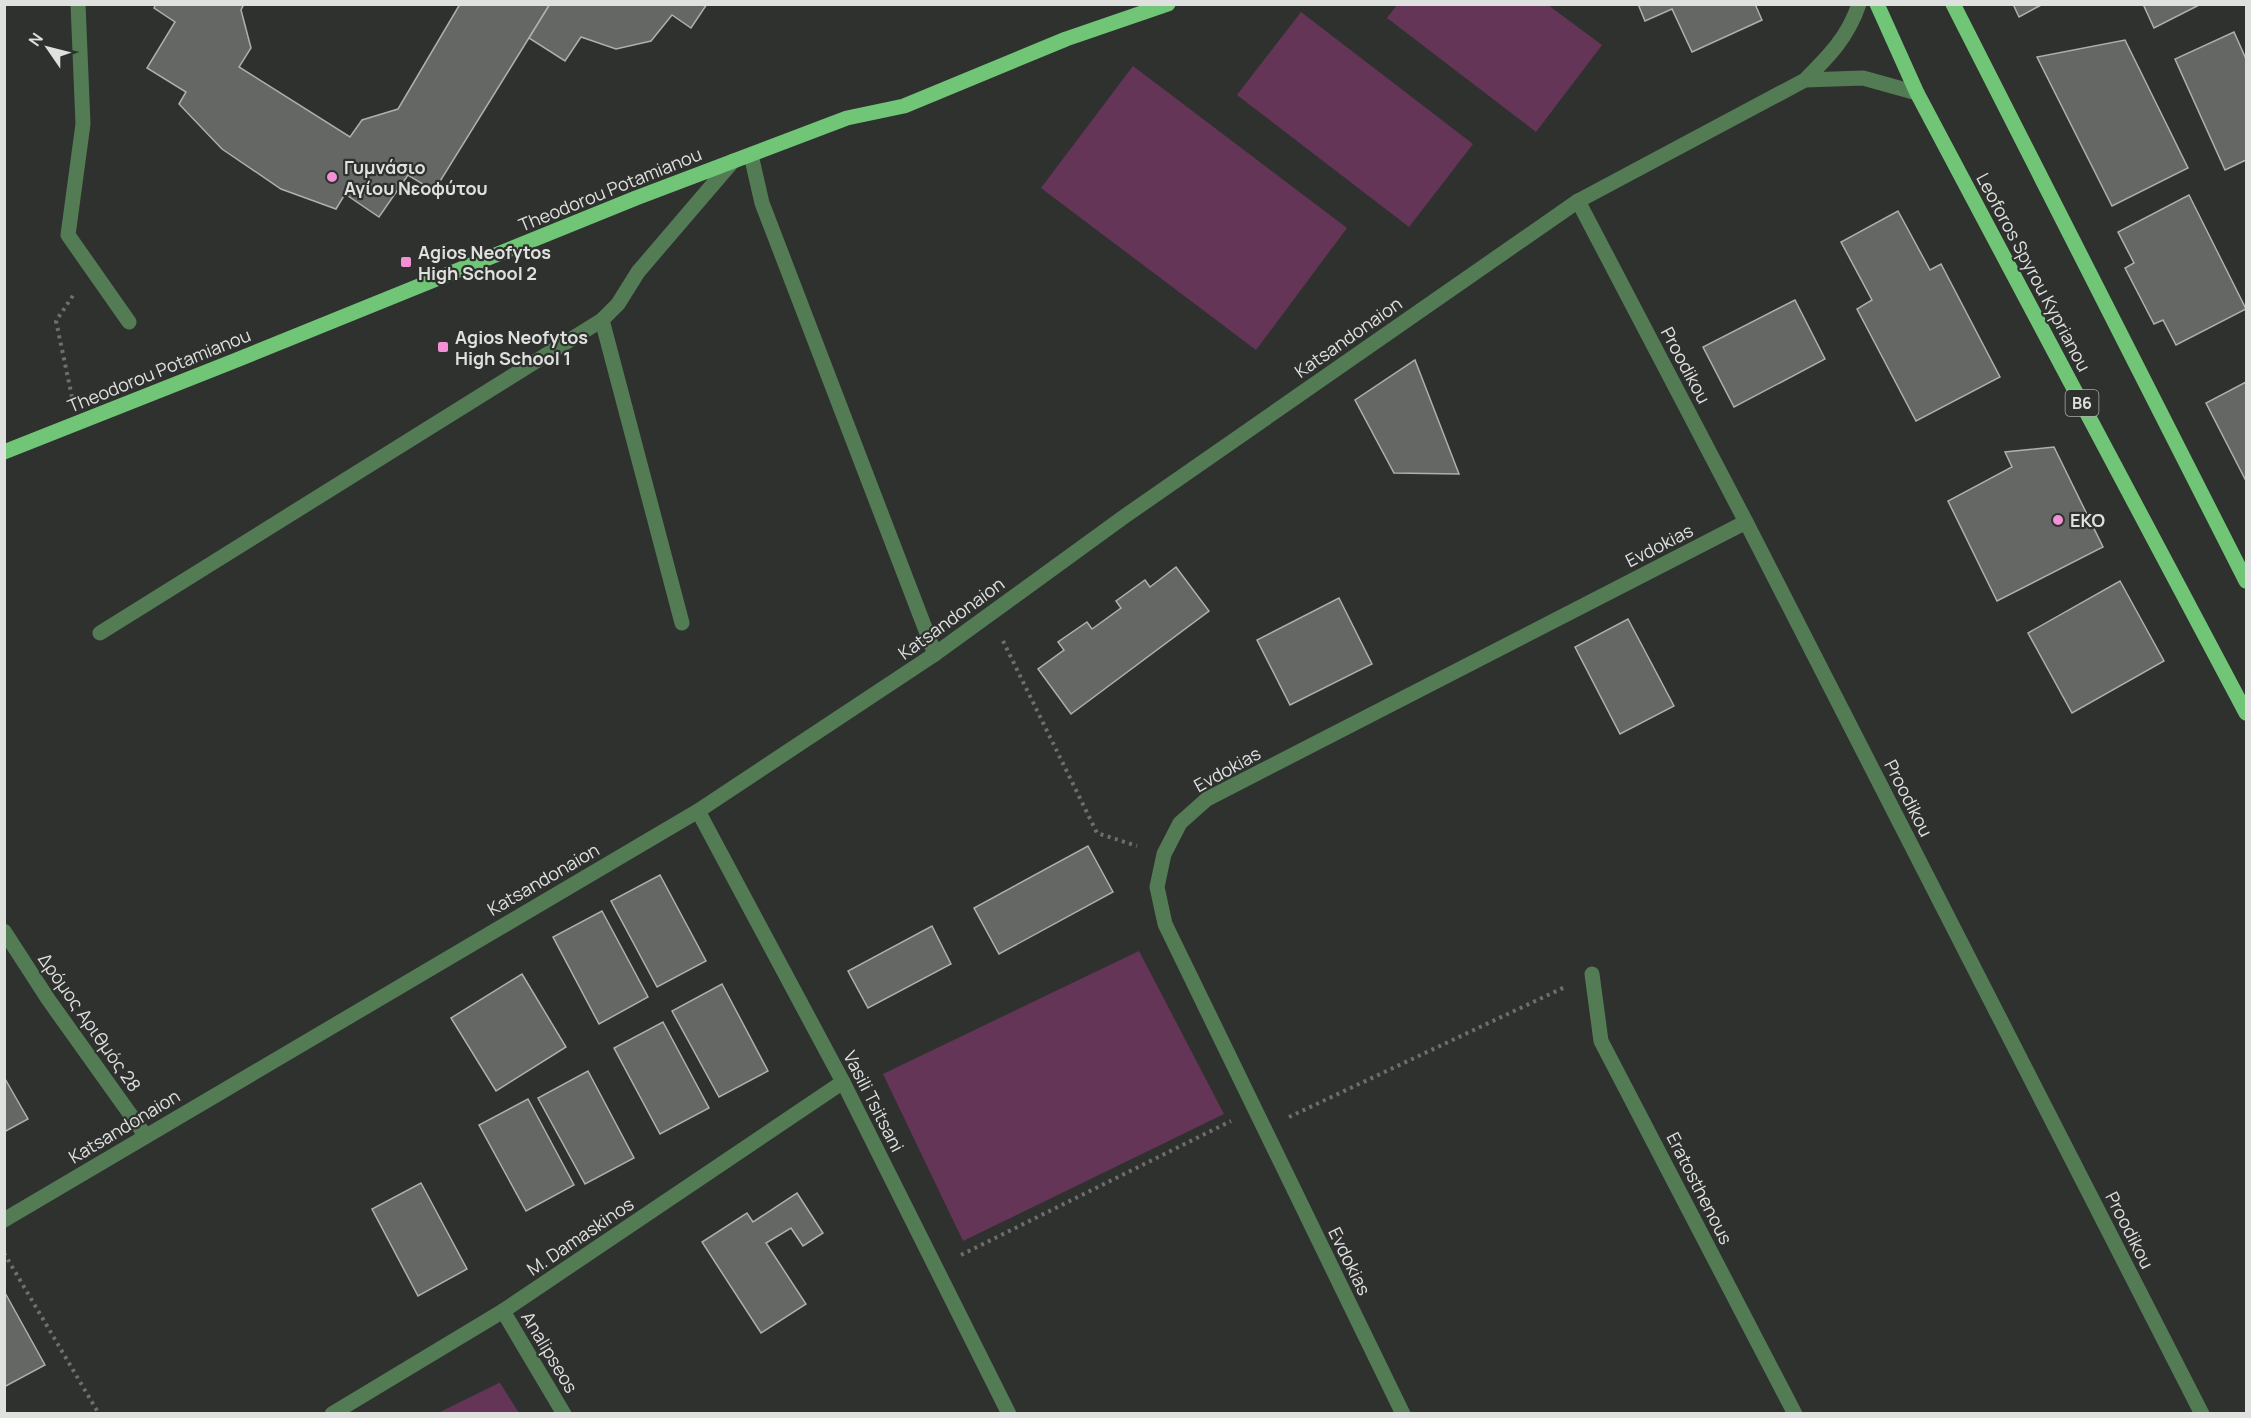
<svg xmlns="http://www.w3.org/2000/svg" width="2251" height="1418" font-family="Manrope,sans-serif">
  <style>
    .green { fill: #653558 }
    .building { fill: #646764; stroke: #adb0ad; stroke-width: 1.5 }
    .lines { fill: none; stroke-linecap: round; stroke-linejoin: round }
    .path { stroke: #6d6f6d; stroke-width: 4; stroke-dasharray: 3 4.5; stroke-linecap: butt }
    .minor { stroke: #537c55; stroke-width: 15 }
    .major { stroke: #70c676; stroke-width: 15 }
    .poi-dot { fill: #f391d6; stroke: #2f312f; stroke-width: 2 }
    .labels { text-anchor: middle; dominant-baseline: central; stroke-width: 4.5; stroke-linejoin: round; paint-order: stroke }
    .shield { fill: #2f312f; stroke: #aaacaa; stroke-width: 1.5 }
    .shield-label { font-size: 16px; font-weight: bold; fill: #dfe1df }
    .poi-label { font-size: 18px; font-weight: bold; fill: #dfe1df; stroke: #2f312f; text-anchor: start }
    .street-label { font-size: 18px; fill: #dfe1df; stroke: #2f312f }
  </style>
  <rect width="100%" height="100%" fill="#2f312f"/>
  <g class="green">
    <path d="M1397 5H1548L1602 45 1536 132 1387 18Z"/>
    <path d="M1301 12 1473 144 1409 227 1237 95Z"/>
    <path d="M1133 66 1347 228 1256 350 1041 188Z"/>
    <path d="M1139 951 1224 1114 963 1241 883 1074Z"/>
    <path d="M500 1383 519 1413H438L499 1383Z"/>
  </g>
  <g class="building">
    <path d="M156 4H244L241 10 251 48 239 67 350 137 362 120 398 109 460 4H550L434 191 408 175 379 217 345 194 336 209 281 189 222 149 179 104 186 92 147 68 175 22 154 8Z"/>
    <path d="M550 4H707L691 28 672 15 651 41 616 49 581 37 565 61 529 38Z"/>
    <path d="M1638 4H1755L1762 20 1692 52 1672 9 1645 21Z"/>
    <path d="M2013 4H2043L2019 17Z"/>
    <path d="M2143 4H2201L2154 28Z"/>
    <path d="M2234 32 2246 59V160L2225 170 2175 59Z"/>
    <path d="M2125 40 2188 168 2112 206 2037 57Z"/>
    <path d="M2189 195 2246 309 2176 345 2163 320 2154 324 2125 268 2134 263 2118 232Z"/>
    <path d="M1898 211 1930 270 1941 264 2000 377 1916 421 1857 309 1872 300 1841 242Z"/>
    <path d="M1795 300 1825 359 1734 407 1703 347Z"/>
    <path d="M1415 360 1459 474 1394 473 1355 400Z"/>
    <path d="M2246 382V481L2206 403Z"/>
    <path d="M2054 447 2103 547 1997 601 1948 501 2012 467 2005 452Z"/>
    <path d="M1176 567 1209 611 1071 714 1038 669 1064 650 1058 642 1087 622 1092 629 1121 608 1116 601 1145 580 1150 587Z"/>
    <path d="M2120 581 2164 661 2072 713 2028 633Z"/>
    <path d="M1339 598 1372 664 1290 705 1257 640Z"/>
    <path d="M1628 619 1674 706 1620 734 1575 647Z"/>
    <path d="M1088 846 1113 892 999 954 974 908Z"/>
    <path d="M660 875 706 961 657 987 611 901Z"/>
    <path d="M602 911 648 997 599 1024 553 937Z"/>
    <path d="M932 926 951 964 868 1008 848 971Z"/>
    <path d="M522 974 566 1047 496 1091 451 1018Z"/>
    <path d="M722 984 768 1071 719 1097 672 1011Z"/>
    <path d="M663 1022 709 1108 660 1134 614 1048Z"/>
    <path d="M588 1071 634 1158 585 1184 538 1098Z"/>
    <path d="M4 1077 28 1119 4 1132Z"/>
    <path d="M528 1099 574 1185 526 1211 479 1125Z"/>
    <path d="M421 1183 467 1269 418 1296 372 1209Z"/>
    <path d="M797 1193 823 1233 803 1246 791 1228 766 1243 806 1304 761 1333 702 1242 747 1213 753 1222Z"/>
    <path d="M4 1291 45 1365 4 1387Z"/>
  </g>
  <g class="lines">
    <g class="path">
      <path d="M72 397 56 321 74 294"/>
      <path d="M1003 641 1097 833 1137 846"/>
      <path d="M1289 1117 1565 987"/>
      <path d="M4 1253 99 1414"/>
      <path d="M961 1255 1231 1121"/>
    </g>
    <g class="minor">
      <path d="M78 4 83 124 68 235 129 322"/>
      <path d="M1805 80C1829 56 1848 37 1859 4"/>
      <path d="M751 155 762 203 935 654"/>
      <path d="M1578 201 1746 522 2202 1414"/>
      <path d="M602 320 682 623"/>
      <path d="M100 633 602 320 618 304 638 272 733 161"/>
      <path d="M698 811 843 1082 1009 1414"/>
      <path d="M4 931 48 999 145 1135"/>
      <path d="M1592 974 1601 1041 1795 1414"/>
      <path d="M4 1220 698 811 935 654 1125 516 1578 201 1805 80 1863 78 1917 93"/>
      <path d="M503 1311 564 1414"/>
      <path d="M332 1414 503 1311 843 1082"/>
      <path d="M1403 1414 1165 924 1157 887 1164 854 1180 823 1207 799 1746 522"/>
    </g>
    <g class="major">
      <path d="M1877 4 1917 93 2246 713"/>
      <path d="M1953 4 2246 581"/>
      <path d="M4 452 234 361 636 198 847 118 904 106 1066 39 1168 4"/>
    </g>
  </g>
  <g class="poi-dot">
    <circle cx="332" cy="177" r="6"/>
    <rect x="400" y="256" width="12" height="12" rx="3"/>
    <rect x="437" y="341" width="12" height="12" rx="3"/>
    <circle cx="2058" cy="520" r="6"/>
  </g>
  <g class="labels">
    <rect class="shield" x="2065.5" y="390" width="33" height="26" rx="4.5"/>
    <g class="shield-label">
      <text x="2082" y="403">B6</text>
    </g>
    <g class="poi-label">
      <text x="344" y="167">Γυμνάσιο<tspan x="344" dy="21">Αγίου Νεοφύτου</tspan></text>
      <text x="418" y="252">Agios Neofytos<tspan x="418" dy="21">High School 2</tspan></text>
      <text x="455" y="337">Agios Neofytos<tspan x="455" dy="21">High School 1</tspan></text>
      <text x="2070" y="520">EKO</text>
    </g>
    <g class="street-label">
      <text transform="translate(610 189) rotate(-22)">Theodorou Potamianou</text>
      <text transform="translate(2034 272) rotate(62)">Leoforos Spyrou Kyprianou</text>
      <text transform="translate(1348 337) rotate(-35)">Katsandonaion</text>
      <text transform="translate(1686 365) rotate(62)">Proodikou</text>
      <text transform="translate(159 370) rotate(-22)">Theodorou Potamianou</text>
      <text transform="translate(1659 545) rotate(-27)">Evdokias</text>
      <text transform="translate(951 618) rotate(-36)">Katsandonaion</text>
      <text transform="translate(1227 769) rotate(-29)">Evdokias</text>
      <text transform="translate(1909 798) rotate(63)">Proodikou</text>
      <text transform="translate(543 879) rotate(-30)">Katsandonaion</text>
      <text transform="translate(90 1022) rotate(55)">Δρόμος Αριθμός 28</text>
      <text transform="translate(874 1101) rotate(63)">Vasili Tsitsani</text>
      <text transform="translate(124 1126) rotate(-31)">Katsandonaion</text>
      <text transform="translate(1700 1188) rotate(63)">Eratosthenous</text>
      <text transform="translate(2130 1230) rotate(63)">Proodikou</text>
      <text transform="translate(580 1236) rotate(-34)">M. Damaskinos</text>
      <text transform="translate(1350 1261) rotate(64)">Evdokias</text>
      <text transform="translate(550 1352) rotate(59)">Analipseos</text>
    </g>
  </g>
  <rect width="2251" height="1418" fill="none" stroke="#dfe1df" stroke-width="12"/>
  <g transform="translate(48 48) rotate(305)" stroke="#2f312f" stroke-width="4.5" paint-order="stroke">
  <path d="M0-4.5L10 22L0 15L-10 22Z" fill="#dfe1df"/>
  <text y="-9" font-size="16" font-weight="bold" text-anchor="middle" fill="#dfe1df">N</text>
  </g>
</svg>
